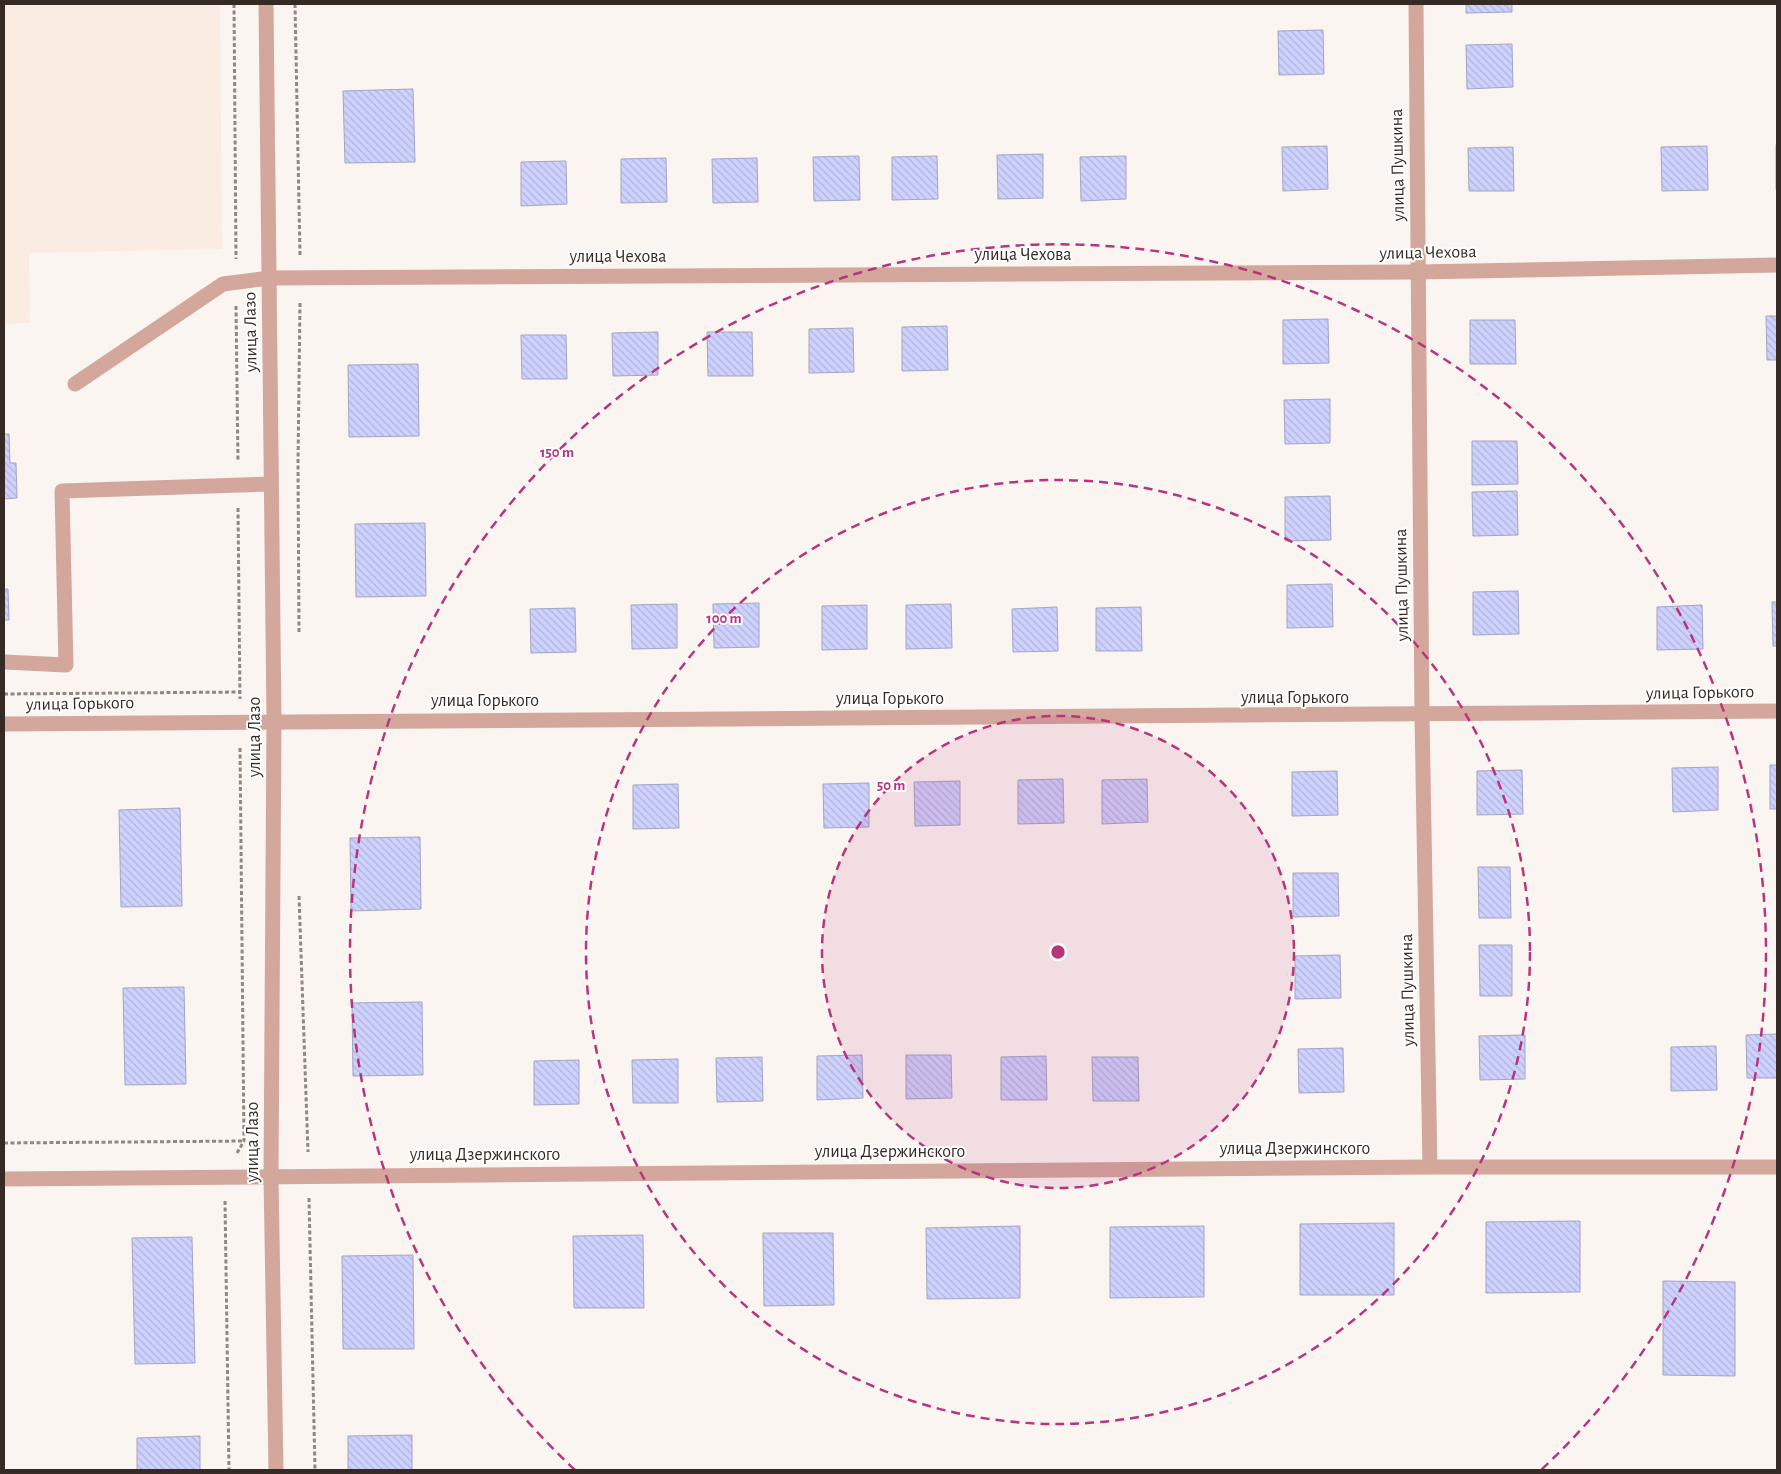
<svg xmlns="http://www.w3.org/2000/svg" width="1781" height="1474" font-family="'Alegreya Sans',sans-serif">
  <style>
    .built { fill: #fbece3 }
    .building { fill: url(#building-back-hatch); stroke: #a3a6c2 }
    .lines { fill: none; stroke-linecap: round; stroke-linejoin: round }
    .path { stroke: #908782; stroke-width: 3; stroke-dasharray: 4 2.5; stroke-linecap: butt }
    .minor { stroke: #d3a79c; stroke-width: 15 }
    .ring { fill: none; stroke: #b8357c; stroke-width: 2.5; stroke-dasharray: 9 6 }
    .labels { text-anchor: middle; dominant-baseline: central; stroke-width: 4; stroke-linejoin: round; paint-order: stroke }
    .street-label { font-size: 18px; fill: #362b24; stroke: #fff }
    .centre { fill: #b8357c; stroke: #fff; stroke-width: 2.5 }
    .ring-label { font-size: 15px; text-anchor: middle; font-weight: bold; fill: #b8357c; stroke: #fff; stroke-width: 4; stroke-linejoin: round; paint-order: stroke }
  </style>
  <defs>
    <pattern id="building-back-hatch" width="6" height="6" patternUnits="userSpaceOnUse" patternTransform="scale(1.25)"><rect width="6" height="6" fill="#ced2fe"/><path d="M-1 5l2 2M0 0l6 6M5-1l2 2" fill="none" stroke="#b2b4da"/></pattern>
  </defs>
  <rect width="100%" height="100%" fill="#fbf5f2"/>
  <path class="built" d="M4 4H220L222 249 29 253 30 323 4 324Z"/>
  <g class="building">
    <path d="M1466 4H1512V12L1466 13Z"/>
    <path d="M1323 30 1324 74 1279 75 1278 31Z"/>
    <path d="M1512 44 1513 87 1467 89 1466 45Z"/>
    <path d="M413 89 415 162 345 163 343 91Z"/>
    <rect x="1776" y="145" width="1" height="44"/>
    <path d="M1327 146 1328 189 1283 191 1282 147Z"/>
    <path d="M1707 146 1708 190 1662 191 1661 147Z"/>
    <path d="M1513 147 1514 191H1469L1468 148Z"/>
    <path d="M1043 154V198L998 199 997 155Z"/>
    <path d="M859 156 860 200 814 201 813 157Z"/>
    <path d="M937 156 938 199 892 200V157Z"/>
    <path d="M1126 156V199L1081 201 1080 157Z"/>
    <path d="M666 158 667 202 621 203V159Z"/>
    <path d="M757 158 758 202 713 203 712 159Z"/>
    <path d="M566 161 567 204 521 206V162Z"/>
    <path d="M1766 316H1777V360H1767Z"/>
    <path d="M1328 319 1329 363 1283 364V320Z"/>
    <path d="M1470 320H1515L1516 364H1470Z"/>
    <path d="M947 326 948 370 902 371V327Z"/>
    <path d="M853 328 854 372 809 373V329Z"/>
    <path d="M658 332V375L613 376 612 333Z"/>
    <path d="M707 332H752L753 376H708Z"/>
    <path d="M521 335H566L567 379H522Z"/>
    <path d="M418 364 419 436 349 437 348 365Z"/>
    <path d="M1330 399V443L1285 444 1284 400Z"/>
    <path d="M4 434H9L10 463H16L17 498 4 499Z"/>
    <path d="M1472 441H1517L1518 484 1472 485Z"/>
    <path d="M1517 491 1518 535 1473 536 1472 492Z"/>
    <path d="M1330 496 1331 540 1285 541V497Z"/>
    <path d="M425 523 426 596 356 597 355 524Z"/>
    <path d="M1332 584 1333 627 1287 628V585Z"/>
    <path d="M4 589H8L9 620H4Z"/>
    <path d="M1518 591 1519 634 1473 635V592Z"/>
    <path d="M1772 602H1777V646H1773Z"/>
    <path d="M759 603V647L714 648 713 604Z"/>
    <path d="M677 604V648L632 649 631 605Z"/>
    <path d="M951 604 952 648 906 649V605Z"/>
    <path d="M867 605V649L822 650V606Z"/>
    <path d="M1702 605 1703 649 1657 650V607Z"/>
    <path d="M1057 607 1058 651 1013 652 1012 609Z"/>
    <path d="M1141 607 1142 651H1096V608Z"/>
    <path d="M575 608 576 652 531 653 530 609Z"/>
    <rect x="1770" y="765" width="7" height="44"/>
    <path d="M1718 767V810L1673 812 1672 768Z"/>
    <path d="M1522 770 1523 814 1477 815V771Z"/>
    <path d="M1337 771 1338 815 1292 816V772Z"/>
    <path d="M1063 779 1064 823 1018 824V780Z"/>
    <path d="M1147 779 1148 822 1102 824V780Z"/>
    <path d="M960 781V825L915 826 914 782Z"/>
    <path d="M869 783V827L824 828 823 784Z"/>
    <path d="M678 784 679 828 633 829V785Z"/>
    <path d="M180 808 182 906 121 907 119 810Z"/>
    <path d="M420 837 421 909 351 911 350 838Z"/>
    <path d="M1478 867H1510L1511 918H1479Z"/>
    <path d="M1293 873H1338L1339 916 1293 917Z"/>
    <path d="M1479 945H1512V996H1480Z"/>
    <path d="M1340 955 1341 998 1295 999V956Z"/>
    <path d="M184 987 186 1084 125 1085 123 988Z"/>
    <path d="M422 1002 423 1075 353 1076 352 1003Z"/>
    <path d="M1777 1034V1078H1747L1746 1035Z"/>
    <path d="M1525 1035V1079L1480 1080 1479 1036Z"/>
    <path d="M1716 1046 1717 1090 1671 1091V1047Z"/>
    <path d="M1343 1048 1344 1092 1299 1093 1298 1049Z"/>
    <path d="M862 1055 863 1098 817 1100V1056Z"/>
    <path d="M906 1055H951L952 1098 906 1099Z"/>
    <path d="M1046 1056 1047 1100H1001V1057Z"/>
    <path d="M762 1057 763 1101 717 1102 716 1058Z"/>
    <path d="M1092 1057H1138L1139 1101H1093Z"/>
    <path d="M678 1059V1103H633L632 1060Z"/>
    <path d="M579 1060V1104L534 1105V1061Z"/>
    <path d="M1580 1221V1292L1486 1293V1222Z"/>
    <path d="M1394 1223V1295H1300V1224Z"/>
    <path d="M1020 1226V1298L927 1299 926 1228Z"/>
    <path d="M1204 1226V1297L1110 1298V1227Z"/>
    <path d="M763 1233H833L834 1305 764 1306Z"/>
    <path d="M643 1235 644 1308H574L573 1236Z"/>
    <path d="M192 1237 195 1363 135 1364 132 1238Z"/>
    <path d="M413 1255 414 1349H343L342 1256Z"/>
    <path d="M1663 1281 1735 1282V1376L1663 1375Z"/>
    <path d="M412 1435V1470H348V1436Z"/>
    <path d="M200 1436V1470H137V1438Z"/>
  </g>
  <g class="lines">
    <g class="path">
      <path d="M234 4 236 259"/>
      <path d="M295 4 300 255"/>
      <path d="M236 306 238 462"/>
      <path d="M238 508 240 699"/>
      <path d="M299 632 298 464 300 301"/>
      <path d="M4 694 240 692"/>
      <path d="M299 896 308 1152"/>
      <path d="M4 1143 244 1141"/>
      <path d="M237 1153 244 1141 240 746"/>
      <path d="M309 1198 315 1470"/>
      <path d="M225 1201 229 1470"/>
    </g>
    <g class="minor">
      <path d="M266 4 274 720 271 1176 276 1470"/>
      <path d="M1416 4 1422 716 1430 1167"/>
      <path d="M75 384 223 284 269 278 1418 272 1777 265"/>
      <path d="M4 662 66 665 62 491 271 484"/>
      <path d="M4 724C595 717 1186 719 1777 711"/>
      <path d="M4 1179 1430 1167H1777"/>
    </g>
  </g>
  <circle cx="1058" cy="952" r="236" fill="#b8357c" fill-opacity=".12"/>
  <g class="ring">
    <circle cx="1058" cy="952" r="236"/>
    <circle cx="1058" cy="952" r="472"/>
    <path d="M575 1470A708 708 0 1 1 1541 1470"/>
  </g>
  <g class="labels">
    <g class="street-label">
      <text transform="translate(1398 165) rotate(-91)">улица Пушкина</text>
      <text transform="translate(1428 253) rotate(-1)">улица Чехова</text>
      <text x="1023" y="255">улица Чехова</text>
      <text x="618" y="257">улица Чехова</text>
      <text transform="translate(251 332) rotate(-91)">улица Лазо</text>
      <text transform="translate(1402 585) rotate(-91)">улица Пушкина</text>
      <text transform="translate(1700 693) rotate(-1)">улица Горького</text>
      <text x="1295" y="698">улица Горького</text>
      <text x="890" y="699">улица Горького</text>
      <text x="485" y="701">улица Горького</text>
      <text transform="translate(80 704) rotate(-1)">улица Горького</text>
      <text transform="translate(255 737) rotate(-90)">улица Лазо</text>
      <text transform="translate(1408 990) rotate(-91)">улица Пушкина</text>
      <text transform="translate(253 1142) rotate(-90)">улица Лазо</text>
      <text x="1295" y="1149">улица Дзержинского</text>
      <text x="890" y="1152">улица Дзержинского</text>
      <text x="485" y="1155">улица Дзержинского</text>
    </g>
  </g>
  <circle cx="1058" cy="952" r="8" class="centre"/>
  <g class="ring-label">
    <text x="557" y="457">150 m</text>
    <text x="724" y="623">100 m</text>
    <text x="891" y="790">50 m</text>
  </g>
  <rect width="1781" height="1474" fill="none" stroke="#362b24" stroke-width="10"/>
</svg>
